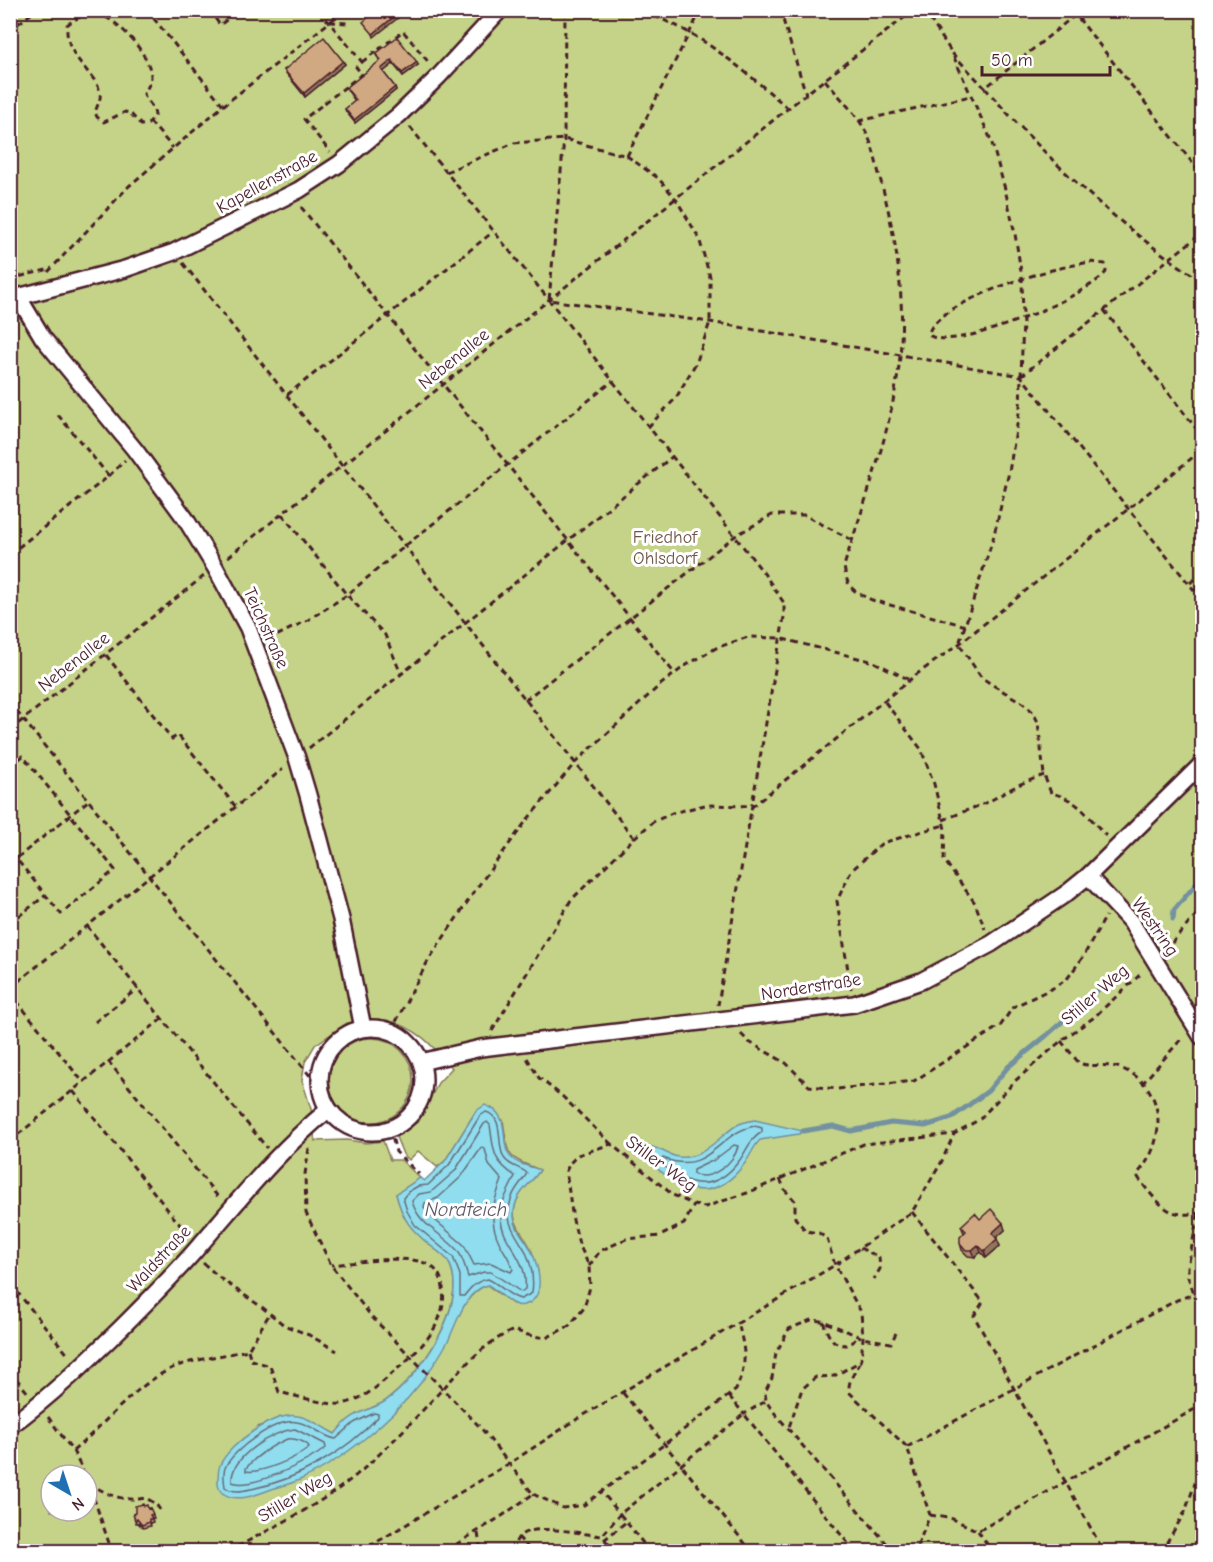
<svg xmlns="http://www.w3.org/2000/svg" width="1213" height="1562" font-family="'Comic Neue',sans-serif">
  <style>
    .green { fill: #c4d387; stroke: #877959; stroke-width: 1.5; fill-rule: evenodd }
    .water { fill: #8fddee; stroke: #7391a0; stroke-width: 1.5 }
    .lines { fill: none; stroke-linecap: round; stroke-linejoin: round }
    .shore { stroke: #666b79; stroke-width: 1.5 }
    .stream { stroke: #7391a0; stroke-width: 5 }
    .street-casing { stroke: #4a1f2b; stroke-width: 20 }
    .path { stroke: #4a1f2b; stroke-width: 3; stroke-dasharray: 6 4.5; stroke-linecap: butt }
    .street { stroke: #fff; stroke-width: 15 }
    .wall { fill: #b39170; stroke: #4a1f2b; stroke-width: 1.5 }
    .shaded-wall { fill: #92765b; stroke: #4a1f2b; stroke-width: 1.5 }
    .building { fill: #d0a982; stroke: #4a1f2b; stroke-width: 1.5 }
    .labels { text-anchor: middle; dominant-baseline: central; stroke-width: 6; stroke-linejoin: round; paint-order: stroke }
    .street-label { font-size: 18px; fill: #4a1f2b; stroke: #fff }
    .park-label { font-size: 18px; fill: #6f5547; stroke: #fff }
    .water-label { font-size: 20px; font-style: italic; fill: #5f5866; stroke: #fff }
  </style>
  <rect width="100%" height="100%" fill="#fff"/>
  <filter id="ink" filterUnits="userSpaceOnUse"><feTurbulence type="fractalNoise" baseFrequency=".0167" numOctaves="2"/><feDisplacementMap in="SourceGraphic" scale="12" xChannelSelector="R" yChannelSelector="G"/><feConvolveMatrix kernelMatrix="1 2 1 2 8 2 1 2 1" color-interpolation-filters="sRGB"/></filter>
  <g filter="url(#ink)">
    <g class="green">
      <path d="M11 11H1202V1551L11 1552ZM386 1020C418 1028 431 1044 452 1068L438 1083 419 1121 396 1137 403 1154 409 1160 418 1151 437 1167 445 1161 476 1111 503 1120C509 1157 503 1156 540 1170 534 1179 525 1186 519 1196 506 1220 522 1230 531 1249 534 1256 536 1265 538 1272L513 1304 487 1285C466 1292 457 1320 448 1339L342 1455 258 1427 281 1417 324 1428 335 1434C340 1429 345 1422 351 1418 361 1411 374 1408 384 1402 418 1379 472 1302 448 1261 444 1255 436 1250 431 1246 411 1229 403 1220 396 1194L420 1178 401 1160H390L383 1141 366 1143 347 1140 315 1141 311 1109 302 1080 305 1062 315 1045 347 1023ZM51 1475H87V1511H51Z"/>
      <circle cx="371" cy="1080" r="42"/>
    </g>
    <g class="water">
      <path d="M485 1105C516 1116 495 1146 514 1160 520 1165 532 1167 540 1170 530 1186 513 1193 514 1217 515 1230 526 1239 531 1250 537 1263 546 1291 531 1302 526 1305 520 1307 514 1304 505 1300 497 1290 488 1285 465 1291 458 1320 449 1339 441 1354 430 1371 419 1385 392 1419 342 1461 302 1479 293 1483 282 1486 272 1489 259 1494 237 1503 224 1494 220 1492 218 1487 218 1483 218 1478 218 1469 220 1465 230 1443 274 1412 298 1416 311 1418 323 1428 335 1434 340 1428 345 1422 351 1418 361 1411 374 1408 384 1402 419 1379 472 1302 448 1261 444 1255 436 1250 431 1246 410 1229 403 1220 396 1194L420 1178 424 1181 445 1161 476 1111Z"/>
      <path d="M755 1120 803 1131 799 1134 760 1140C753 1147 751 1155 745 1163 726 1189 702 1199 673 1180 663 1173 648 1164 643 1152L648 1146C659 1147 668 1156 679 1157 703 1160 719 1136 737 1125 742 1122 749 1121 755 1120Z"/>
    </g>
    <g class="lines">
      <g class="shore">
        <path d="M486 1112C505 1117 496 1145 504 1158 510 1167 520 1167 527 1173 523 1181 515 1188 512 1197 503 1221 514 1231 525 1250 531 1263 534 1279 532 1293L521 1299C509 1297 500 1284 488 1279 476 1281 471 1287 464 1296H460V1275L453 1257 415 1225 407 1211 403 1198 408 1192 418 1186 428 1185 449 1165 480 1116Z"/>
        <path d="M487 1122 490 1125C494 1152 492 1160 515 1176 509 1191 501 1200 501 1217 500 1242 529 1258 525 1289L521 1292 491 1272H484L468 1277C466 1269 463 1257 457 1250 442 1233 418 1225 412 1201L419 1194 431 1192 455 1171 484 1124Z"/>
        <path d="M755 1126 762 1128V1132C750 1139 747 1150 739 1161 715 1193 687 1188 660 1162L663 1158C710 1177 717 1132 755 1126Z"/>
        <path d="M734 1145 738 1146C735 1163 710 1182 693 1174V1170L714 1160Z"/>
        <path d="M482 1147 485 1149 489 1165 502 1180C493 1202 488 1221 500 1244 505 1253 510 1259 513 1269L511 1272 491 1263 474 1265 464 1245 428 1214 424 1207 425 1203 438 1198 461 1177Z"/>
        <path d="M374 1413 378 1414V1417C345 1452 298 1480 251 1489 242 1491 233 1493 225 1487 224 1481 223 1473 225 1468 233 1449 277 1418 297 1422 312 1424 322 1437 336 1439L354 1423Z"/>
        <path d="M295 1429 325 1444 326 1448C309 1461 252 1490 232 1482 230 1457 272 1431 295 1429Z"/>
        <path d="M287 1439C295 1438 301 1440 308 1445L309 1448C296 1458 261 1474 246 1471V1468C257 1455 271 1446 287 1439Z"/>
      </g>
      <g class="stream">
        <path d="M1173 919 1174 910 1202 877"/>
        <path d="M803 1131 833 1126 851 1131 891 1123 925 1126 951 1118 988 1091 1008 1067 1046 1036 1115 975"/>
      </g>
      <defs>
        <g id="street">
          <path d="M19 298 43 338 135 450 185 518 215 567 248 628 297 758 308 795 341 919 363 1028"/>
          <path d="M10 299 125 269 174 252 299 190 339 164 399 115 439 76 500 10"/>
          <path d="M1088 876 1131 922 1202 1037"/>
          <circle cx="372" cy="1080" r="52"/>
          <path d="M421 1062 481 1048 854 1004 921 981 991 944 1067 893 1088 876 1202 764"/>
          <path d="M10 1426C50 1397 85 1363 120 1329 145 1304 170 1279 193 1253 236 1204 277 1151 328 1110"/>
        </g>
      </defs>
      <use href="#street" class="street-casing"/>
      <g class="path">
        <path d="M147 10 223 105"/>
        <path d="M209 10 220 25 239 10"/>
        <path d="M319 10 362 62 356 67 362 74 304 119 330 152"/>
        <path d="M565 10 564 139 549 300 710 322 1021 376 1202 600"/>
        <path d="M634 10C694 25 742 69 789 109"/>
        <path d="M780 10 806 94"/>
        <path d="M924 10 952 53"/>
        <path d="M1072 10 1202 175"/>
        <path d="M1196 10 1202 19"/>
        <path d="M96 13C117 18 150 54 151 76 151 83 147 88 144 94 146 102 154 105 155 115L148 124 141 125 130 113 125 112 104 122 97 117 95 112C97 107 99 102 100 98 104 77 64 61 67 25 75 18 86 14 96 13Z"/>
        <path d="M1075 15 985 88 952 53 991 140 1005 189 1015 234 1022 278 1023 319 1020 407 1009 472 993 539 959 644 981 677 991 684 1023 703 1033 712 1038 722 1044 775 1051 793C1078 799 1089 817 1106 836"/>
        <path d="M330 22 348 23"/>
        <path d="M10 30 36 10"/>
        <path d="M362 62 403 31 430 64"/>
        <path d="M825 80C838 96 855 112 865 130 873 145 876 162 880 178 899 246 909 320 895 391 884 451 862 508 844 566 847 588 852 591 872 600L966 626"/>
        <path d="M985 88C1050 162 1120 228 1202 281"/>
        <path d="M859 121 971 96"/>
        <path d="M150 122 173 148"/>
        <path d="M410 127 549 300 763 572 784 603V617L718 1005"/>
        <path d="M627 156 701 10"/>
        <path d="M446 172 514 143 564 139 627 156 658 178 676 199 699 238 710 277V322L697 361 676 398 649 426"/>
        <path d="M301 207 675 674"/>
        <path d="M1090 262 1105 264 1106 272C1088 296 953 354 929 335 928 313 1002 285 1022 279 1044 271 1068 266 1090 262Z"/>
        <path d="M183 263 634 838"/>
        <path d="M48 272 129 186 224 105 345 10"/>
        <path d="M10 279 50 269"/>
        <path d="M1104 310 1202 436"/>
        <path d="M1021 376 1202 233"/>
        <path d="M287 395 493 232"/>
        <path d="M58 415 109 476"/>
        <path d="M282 514 347 595 385 635 401 674"/>
        <path d="M10 554 109 476 125 460"/>
        <path d="M228 557 806 94 914 10"/>
        <path d="M1190 583 1202 573"/>
        <path d="M268 640 308 620 347 595 405 546 613 381"/>
        <path d="M106 655 172 739 178 735 236 807"/>
        <path d="M525 700 735 536 772 515H804L852 540"/>
        <path d="M885 702 921 749 934 784 945 829 944 860 975 903 985 929"/>
        <path d="M10 703 319 1087"/>
        <path d="M10 730 204 576"/>
        <path d="M309 748 673 456"/>
        <path d="M10 766 23 756 115 870 61 914 10 851"/>
        <path d="M943 820 988 802 1018 785 1044 775"/>
        <path d="M17 858 89 800"/>
        <path d="M10 923 46 895"/>
        <path d="M87 926 267 1148"/>
        <path d="M1165 951 1202 908"/>
        <path d="M10 988 283 769"/>
        <path d="M851 989 837 901 851 871 882 843 944 825"/>
        <path d="M10 993 83 1082"/>
        <path d="M95 1022 138 988"/>
        <path d="M391 1031 428 961 476 889 527 820 575 763 660 685 685 666 716 648 748 637 779 638 874 662 910 680"/>
        <path d="M492 1031 571 900 634 838 653 822 672 813 705 805 753 806 917 674 959 644 1202 450"/>
        <path d="M741 1034 749 1042 786 1063 809 1086 837 1089 914 1081 1001 1025 1013 1007 1055 987 1067 979 1083 957 1106 916"/>
        <path d="M1061 1041 1079 1063C1092 1068 1107 1063 1120 1068 1166 1084 1168 1141 1138 1173V1177C1144 1187 1162 1209 1173 1212 1180 1215 1195 1215 1202 1212"/>
        <path d="M527 1058 539 1078 562 1096 611 1144"/>
        <path d="M108 1061 219 1198"/>
        <path d="M1142 1084 1183 1037"/>
        <path d="M73 1091 188 1235"/>
        <path d="M390 1129 396 1152 419 1174"/>
        <path d="M10 1141 163 1018"/>
        <path d="M309 1148 305 1174 306 1213 331 1265 371 1316 481 1428 533 1494 502 1516 444 1552"/>
        <path d="M780 1179 785 1190 795 1201V1218L806 1231 819 1233 827 1239 835 1265 861 1312 863 1338 861 1361 834 1376 816 1377 802 1389 789 1427"/>
        <path d="M912 1212 983 1302 974 1316 1104 1552"/>
        <path d="M1198 1214 1188 1267V1277L1202 1315"/>
        <path d="M860 1248 879 1257 880 1269 874 1279"/>
        <path d="M203 1263 221 1279 263 1308 284 1325 309 1335 337 1351"/>
        <path d="M589 1266 600 1251 626 1239 660 1236 684 1224 694 1205"/>
        <path d="M10 1283 69 1356"/>
        <path d="M823 1321C828 1335 831 1345 847 1345L853 1342 858 1335"/>
        <path d="M248 1350 251 1360 270 1366 279 1392C291 1395 332 1406 341 1404 364 1400 378 1386 395 1371 419 1350 448 1324 443 1288 441 1274 436 1267 422 1262 400 1255 355 1263 331 1265"/>
        <path d="M860 1363C855 1372 846 1383 850 1393L907 1447 930 1515 915 1552"/>
        <path d="M10 1371 28 1393"/>
        <path d="M623 1393 752 1552"/>
        <path d="M729 1396 744 1414 766 1401"/>
        <path d="M48 1417 73 1451 85 1475"/>
        <path d="M907 1447 1177 1300 1196 1293 1202 1299"/>
        <path d="M73 1451C105 1424 140 1379 180 1365 202 1358 226 1355 248 1350L270 1313"/>
        <path d="M87 1478 112 1552"/>
        <path d="M89 1483C108 1495 123 1502 146 1498L156 1504 160 1510"/>
        <path d="M533 1494 563 1508 584 1505 736 1390C748 1361 745 1352 738 1322"/>
        <path d="M930 1515 953 1519 978 1531 1202 1405"/>
        <path d="M978 1531 987 1544 990 1552"/>
        <path d="M478 1533 481 1552"/>
        <path d="M518 1537 532 1552"/>
        <path d="M604 1540 626 1522"/>
        <path d="M605 1540 616 1552"/>
        <path d="M228 1552C271 1528 325 1503 361 1471 387 1448 411 1423 435 1397 460 1371 481 1344 514 1330L528 1335 546 1338 569 1326 584 1308 590 1287 589 1266 579 1244 573 1220 566 1171 570 1163 578 1155 611 1144 673 1195 694 1205 705 1207 747 1193 864 1144 954 1134 980 1119 1015 1081 1061 1041 1093 1018 1143 972"/>
        <path d="M360 1552 510 1463 574 1421 835 1265 912 1212 941 1163 954 1134"/>
        <path d="M512 1552C514 1546 516 1539 521 1535 537 1523 582 1534 602 1536L620 1514 602 1492"/>
        <path d="M650 1552 620 1514 744 1414 855 1552"/>
        <path d="M894 1552 772 1410 766 1401 765 1392 772 1378 776 1353 789 1329 811 1320 823 1321 863 1338 891 1343 896 1333"/>
        <path d="M1161 1552 1185 1512 1202 1463"/>
      </g>
      <use href="#street" class="street"/>
    </g>
    <g class="wall">
      <path d="M374 52 418 65 403 76 393 64 383 72 395 87 396 90 355 123 346 112 345 109 355 101 348 91 346 88 380 61Z"/>
      <path d="M343 61 345 64 305 97 286 73 284 70Z"/>
      <path d="M980 1219 1005 1230 996 1238 1000 1246 986 1258 981 1252 975 1257 968 1256 962 1250 960 1243 964 1233 961 1226Z"/>
      <path d="M150 1508 154 1518H152L153 1522 150 1523 151 1526 143 1528 138 1523H136L133 1514Z"/>
    </g>
    <g class="shaded-wall">
      <path d="M402 10H408L374 37 373 34Z"/>
      <path d="M392 60 393 64 382 73 381 69Z"/>
      <path d="M343 61 345 64 305 97 304 93Z"/>
      <path d="M417 62 418 65 403 76 402 73Z"/>
      <path d="M395 87 396 90 355 123 354 120Z"/>
      <path d="M1003 1223 1005 1230 994 1240 992 1233Z"/>
      <path d="M997 1239 1000 1246 986 1258 984 1251Z"/>
      <path d="M978 1245 981 1252 975 1257 972 1250Z"/>
    </g>
    <g class="building">
      <path d="M377 10H402L373 34 363 22Z"/>
      <path d="M324 37 343 61 304 93 284 70Z"/>
      <path d="M397 37 417 62 402 73 392 60 381 69 395 87 354 120 345 109 356 100 346 88 381 60 374 52H378Z"/>
      <path d="M991 1209 1003 1223 992 1233 997 1239 984 1251 978 1245 972 1250H966L960 1243V1237L966 1231 961 1226 975 1213 980 1219Z"/>
      <path d="M143 1504 144 1506 147 1505 148 1509 150 1508 153 1514 150 1515 152 1519H149V1522L142 1525 137 1519 135 1520 133 1514 135 1513V1506Z"/>
    </g>
  </g>
  <g class="labels">
    <g class="street-label">
      <text transform="translate(267 182) rotate(-29)">Kapellenstraße</text>
      <text transform="translate(454 359) rotate(-39)">Nebenallee</text>
      <text transform="translate(266 628) rotate(66)">Teichstraße</text>
      <text transform="translate(74 662) rotate(-38)">Nebenallee</text>
      <text transform="translate(1155 927) rotate(55)">Westring</text>
      <text transform="translate(811 987) rotate(-9)">Norderstraße</text>
      <text transform="translate(1095 995) rotate(-41)">Stiller Weg</text>
      <text transform="translate(661 1164) rotate(36)">Stiller Weg</text>
      <text transform="translate(159 1259) rotate(-47)">Waldstraße</text>
      <text transform="translate(295 1497) rotate(-31)">Stiller Weg</text>
    </g>
    <g class="park-label">
      <text x="665" y="537">Friedhof<tspan x="665" dy="21">Ohlsdorf</tspan></text>
    </g>
    <g class="water-label">
      <text x="466" y="1209">Nordteich</text>
    </g>
  </g>
  <rect width="1213" height="1562" fill="none" stroke="#fff" stroke-width="36"/>
  <rect x="18" y="18" width="1177" height="1526" fill="none" stroke="#4a1f2b" stroke-width="2" filter="url(#ink)"/>
  <g transform="translate(69 1493) rotate(141)"><circle r="28" fill="#ffffff" stroke="#b7a5aa" stroke-width="1.5"/>
  <path d="M0-4.5L10 22L0 15L-10 22Z" fill="#1f6fb2"/>
  <text y="-9" font-size="16" font-weight="bold" text-anchor="middle" fill="#4a1f2b">N</text>
  </g>
  <path d="M982 66v9h128v-9" fill="none" stroke="#4a1f2b" stroke-width="3"/>
  <text x="991" y="66" font-size="18" fill="#4a1f2b" stroke="#ffffff" stroke-width="4.5" paint-order="stroke">50 m</text>
</svg>
